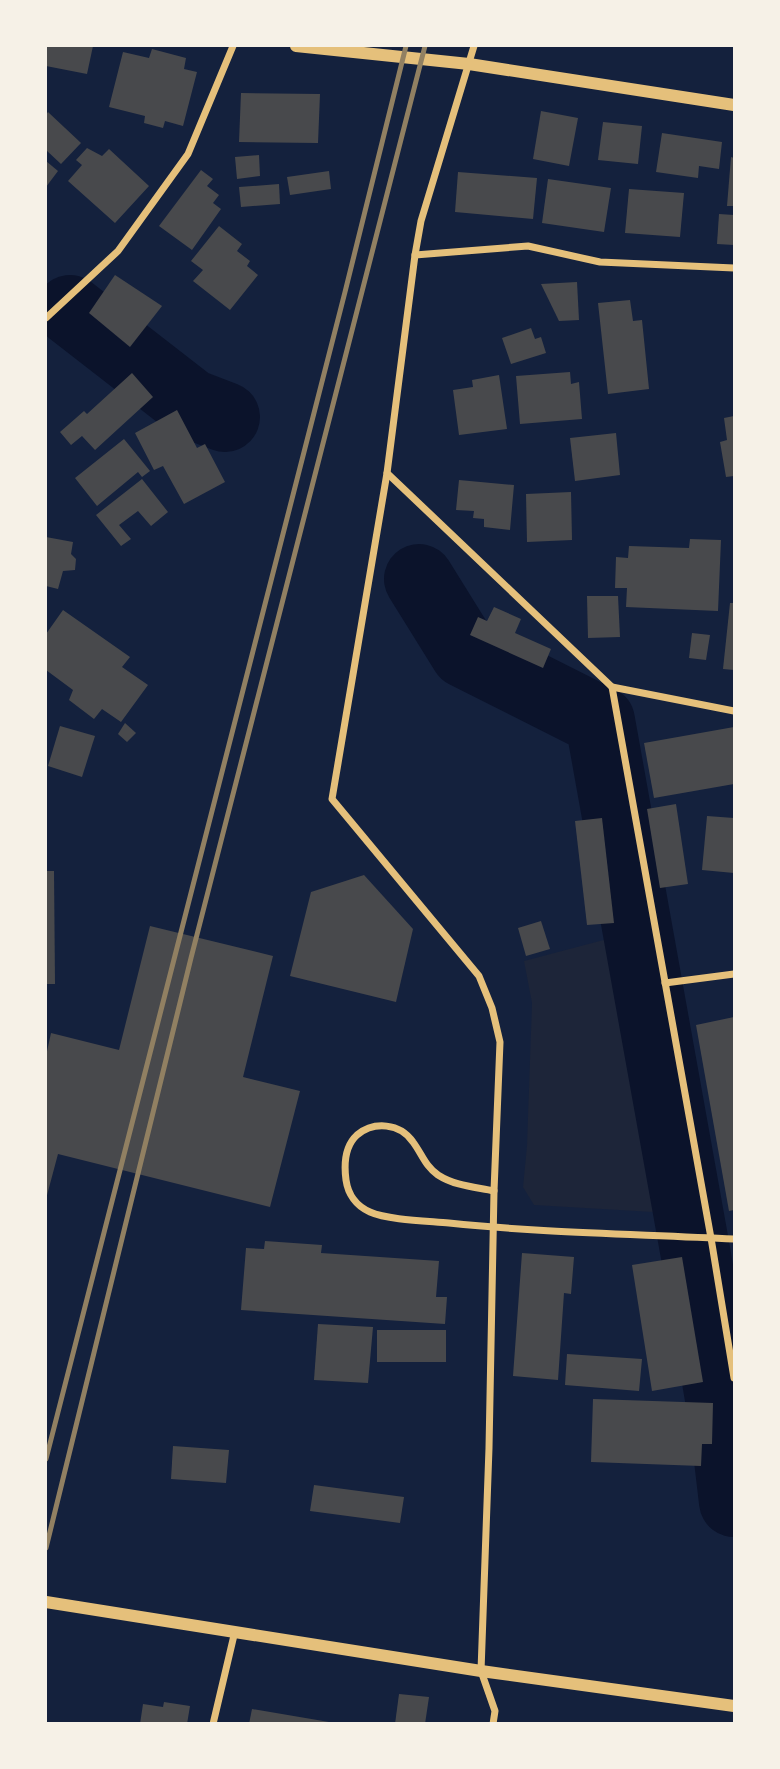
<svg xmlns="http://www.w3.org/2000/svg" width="780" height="1769" font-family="Manrope,sans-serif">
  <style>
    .green { fill: #1d2539 }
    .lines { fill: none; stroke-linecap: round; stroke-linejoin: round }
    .river { stroke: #0b132b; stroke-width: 70 }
    .building { fill: #48494c }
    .minor { stroke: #e5c07b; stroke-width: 7 }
    .tertiary { stroke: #e5c07b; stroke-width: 12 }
    .rail { stroke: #918062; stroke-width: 5 }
  </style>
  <rect width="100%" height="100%" fill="#14213d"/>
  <path class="green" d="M615 937 670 1213 534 1205 523 1187 527 1146 532 1003 524 961Z"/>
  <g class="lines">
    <g class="river">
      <path d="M70 310 191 404 225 417"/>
      <path d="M419 579 465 653 600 721 695 1250 726 1434 734 1502"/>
    </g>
  </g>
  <g class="building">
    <path d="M46 46H93L87 74 46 66Z"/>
    <path d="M152 49 186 58 184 69 197 72 183 126 165 121 163 128 144 123 145 116 109 107 123 52 149 58Z"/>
    <path d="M241 93 320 94 318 143 239 142Z"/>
    <path d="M541 111 578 118 569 166 533 159Z"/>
    <path d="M48 112 81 143 61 164 46 150V115Z"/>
    <path d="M603 122 642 126 638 164 598 160Z"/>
    <path d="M662 133 722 142 719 169 699 166 698 178 656 172Z"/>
    <path d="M87 148 102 156 109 149 149 186 115 223 68 181 82 165 76 160Z"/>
    <path d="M259 155 260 176 237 179 235 157Z"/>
    <path d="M731 157 734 158V206H727Z"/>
    <path d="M46 161 58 171 46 187Z"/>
    <path d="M201 170 213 179 207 186 219 195 213 203 221 209 192 250 159 226Z"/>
    <path d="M329 171 331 189 290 195 287 177Z"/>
    <path d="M458 172 537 178 533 219 455 212Z"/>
    <path d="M548 179 611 188 604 232 542 223Z"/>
    <path d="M279 184 280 204 241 207 239 187Z"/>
    <path d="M629 189 684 193 680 237 625 233Z"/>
    <path d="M719 214 734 215V245L717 244Z"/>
    <path d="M219 226 242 244 237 251 250 261 247 266 258 275 230 310 193 281 203 270 191 261Z"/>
    <path d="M115 275 162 306 130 347 89 313Z"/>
    <path d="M577 282 579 320 559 321 541 284Z"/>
    <path d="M630 300 633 321 642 320 649 389 608 394 598 303Z"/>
    <path d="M531 328 535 339 541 337 546 353 511 364 502 338Z"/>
    <path d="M570 372 571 384 579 382 582 419 520 424 516 376Z"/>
    <path d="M132 373 153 397 95 450 82 436 71 445 60 432 84 411 87 414Z"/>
    <path d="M499 375 507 429 459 435 453 390 473 387 472 380Z"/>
    <path d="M177 410 197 448 205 444 225 482 184 504 163 466 154 470 135 433Z"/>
    <path d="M734 416V476L726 477 720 442 727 440 724 418Z"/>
    <path d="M616 433 620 475 575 481 570 438Z"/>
    <path d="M124 439 150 471 142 477 138 472 97 506 75 478Z"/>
    <path d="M142 479 168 512 151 526 138 511 119 525 131 539 121 546 96 515Z"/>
    <path d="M459 480 514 485 510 530 484 527V519L473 518 474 511 456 510Z"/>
    <path d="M571 492 572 540 527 542 526 494Z"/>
    <path d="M46 537 73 542 71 554 76 559 75 570 63 571 58 589 46 586Z"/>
    <path d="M690 539 721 540 718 611 626 607 627 588H615L616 557 628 558 629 546 689 548Z"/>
    <path d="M587 596H618L620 637 588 638Z"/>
    <path d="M730 603H734V670L723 669Z"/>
    <path d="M494 607 521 619 515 633 551 649 543 668 470 635 478 617 487 621Z"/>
    <path d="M63 610 130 657 122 667 148 685 121 722 102 709 94 719 69 700 73 690 46 670V634Z"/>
    <path d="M692 633 710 635 706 660 689 658Z"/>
    <path d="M125 723 136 733 127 742 118 734Z"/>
    <path d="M60 726 95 736 82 777 48 766Z"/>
    <path d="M734 727V784L654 798 644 743Z"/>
    <path d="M676 804 688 884 660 888 647 809Z"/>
    <path d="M707 816 734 818V873L702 870Z"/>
    <path d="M602 818 614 923 587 925 575 821Z"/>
    <path d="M46 871H54L55 984H46Z"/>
    <path d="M364 875 413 929 396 1002 290 976 311 892Z"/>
    <path d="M541 921 550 949 526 956 518 928Z"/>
    <path d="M150 926 273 956 243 1077 300 1091 270 1207 58 1154 46 1199V1056L51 1033 119 1050Z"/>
    <path d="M734 1017V1210L729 1211 696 1025Z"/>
    <path d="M265 1241 322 1245 321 1253 439 1261 436 1297H447L445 1324 241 1310 246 1248 264 1249Z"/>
    <path d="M522 1253 574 1257 571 1294 564 1293 558 1380 513 1376Z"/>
    <path d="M682 1257 703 1382 652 1391 632 1265Z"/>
    <path d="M318 1324 373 1327 368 1383 314 1380Z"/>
    <rect x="377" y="1330" width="69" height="32"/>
    <path d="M567 1354 642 1359 639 1391 565 1385Z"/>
    <path d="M593 1399 713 1403 712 1444H702L701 1466 591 1462Z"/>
    <path d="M173 1446 229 1450 226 1483 171 1479Z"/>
    <path d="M314 1485 404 1497 400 1523 310 1511Z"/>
    <path d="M399 1694 429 1697 425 1724H395Z"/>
    <path d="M164 1702 190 1706 187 1724H140L143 1704 163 1707Z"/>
    <path d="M252 1709 329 1722V1724H249Z"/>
  </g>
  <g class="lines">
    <g class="minor">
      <path d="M474 46 421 221 415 255 387 473 612 687 734 711"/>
      <path d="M415 255 528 246 600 262 734 268"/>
      <path d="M46 318 118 251 188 154 233 46"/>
      <path d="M387 473 332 799 479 976 492 1008 500 1042 494 1191 489 1448 481 1671 495 1711 493 1724"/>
      <path d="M612 687 711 1238 734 1378"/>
      <path d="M665 983 734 974"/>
      <path d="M494 1191C475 1187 455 1186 438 1175 425 1166 422 1154 413 1142 400 1123 374 1121 357 1135 345 1146 344 1165 346 1180 348 1194 356 1206 370 1212 388 1220 428 1221 449 1223 544 1233 639 1234 734 1239"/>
      <path d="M213 1724 235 1631"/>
    </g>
    <g class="tertiary">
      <path d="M296 46 469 64 734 105"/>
      <path d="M46 1602 481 1671 734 1706"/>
    </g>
    <g class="rail">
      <path d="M46 1459 345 292 406 46"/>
      <path d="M46 1548 191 958 425 46"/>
    </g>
  </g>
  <rect width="780" height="1769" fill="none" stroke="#f6f1e7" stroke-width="94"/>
</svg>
